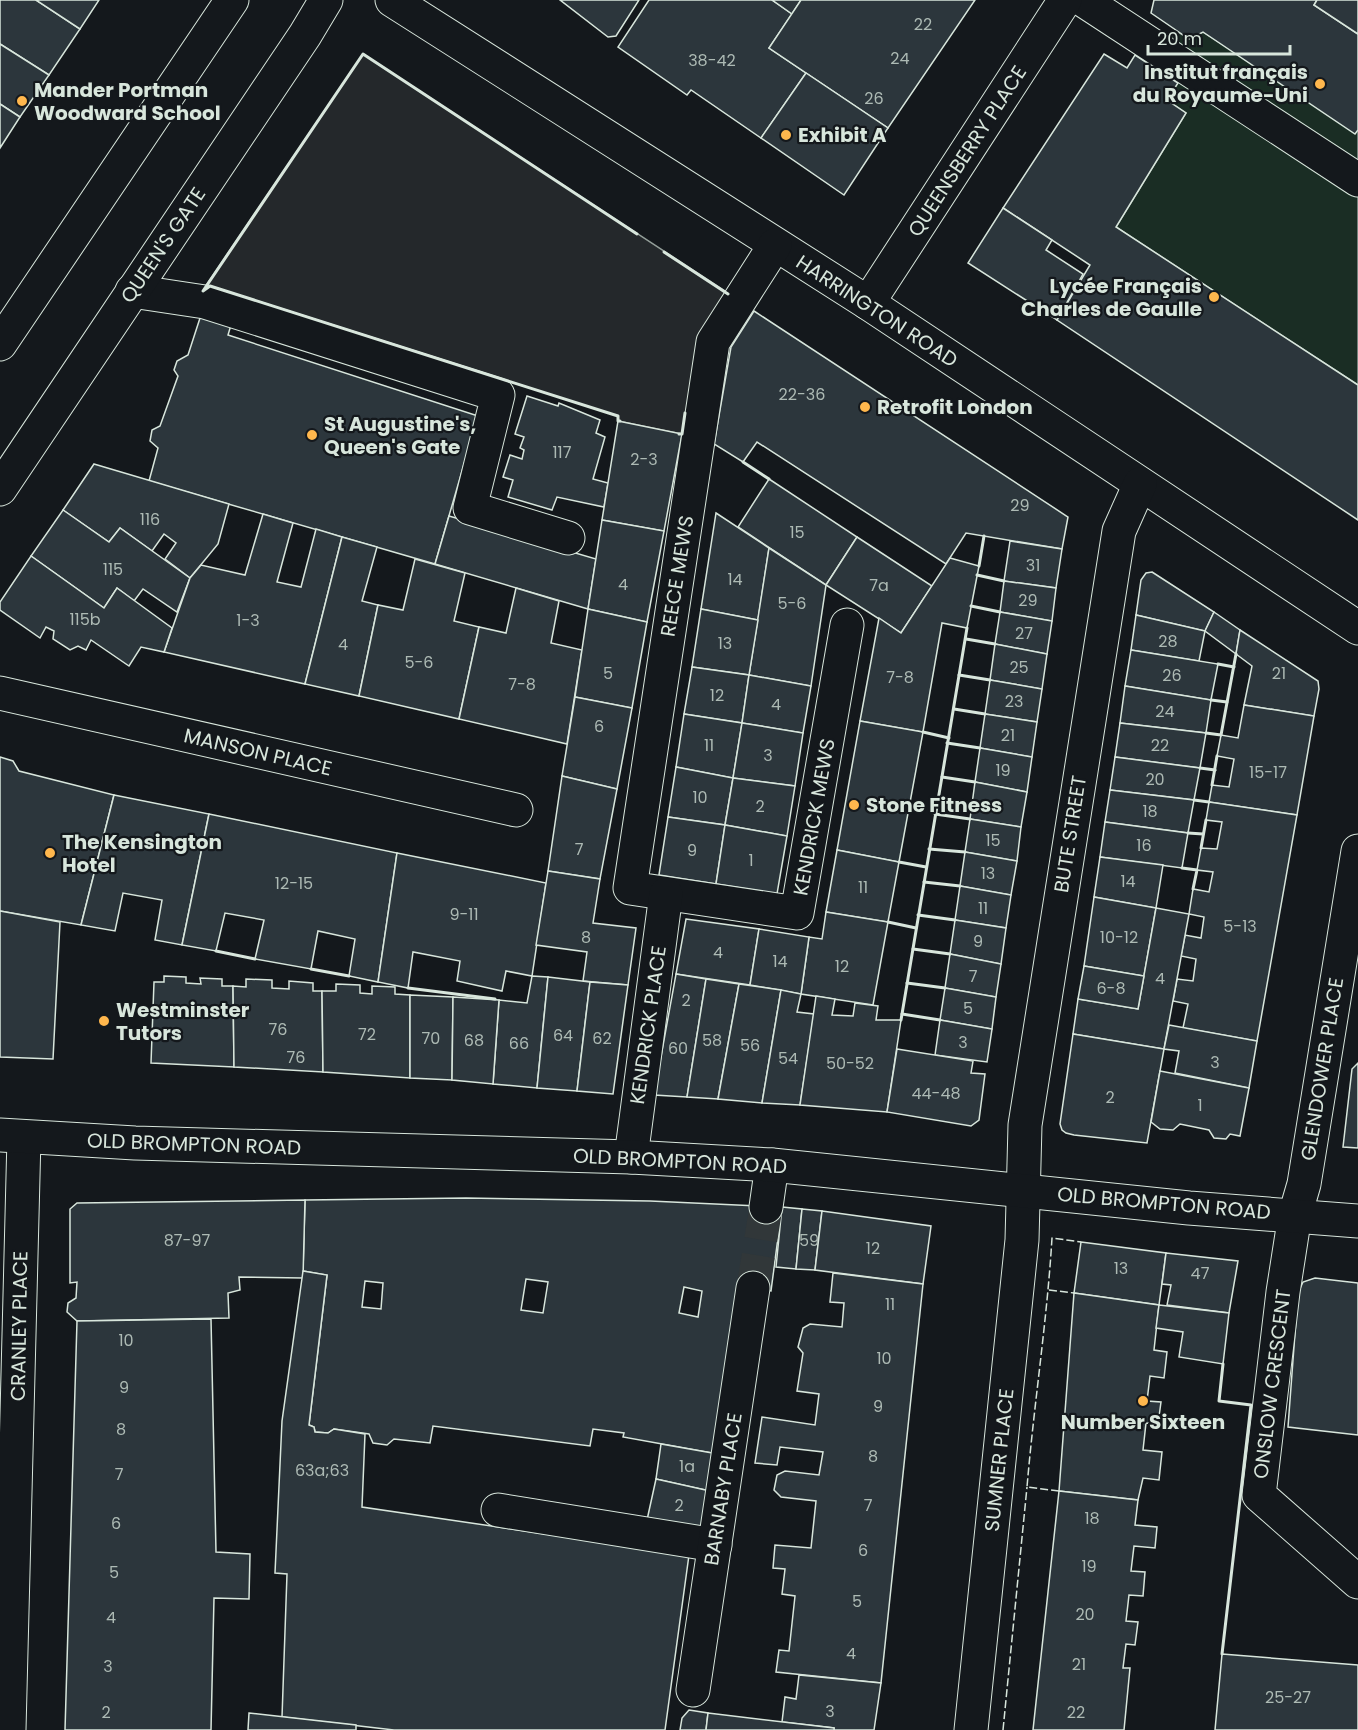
<svg xmlns="http://www.w3.org/2000/svg" width="1358" height="1730" font-family="Poppins,sans-serif">
  <style>
    .green { fill: #1a2d24; stroke: #939e99; stroke-width: 1.5 }
    .parking { fill: #24282b; stroke: #939e99; stroke-width: 1.5 }
    .building { fill: #2c363c; stroke: #d8e6dc; stroke-width: 1.5; fill-rule: evenodd }
    .lines { fill: none; stroke-linecap: round; stroke-linejoin: round }
    .minor-tunnel { stroke: #313739; stroke-width: 33; stroke-dasharray: 33 16; stroke-linecap: butt }
    .minor-casing { stroke: #d8e6dc; stroke-width: 35 }
    .major-casing { stroke: #d8e6dc; stroke-width: 35 }
    .minor { stroke: #14181c; stroke-width: 33 }
    .major { stroke: #14181c; stroke-width: 33 }
    .fence { stroke: #d8e6dc; stroke-width: 1.5; stroke-dasharray: 8 3; stroke-linecap: butt }
    .wall { stroke: #d8e6dc; stroke-width: 3 }
    .poi-dot { fill: #ffb74d; stroke: #14181c; stroke-width: 2 }
    .labels { text-anchor: middle; dominant-baseline: central; stroke-width: 4.5; stroke-linejoin: round; paint-order: stroke }
    .number-label { font-size: 16px; fill: #adbab4 }
    .poi-label { font-size: 20px; font-weight: bold; fill: #d8e6dc; stroke: #14181c; text-anchor: start }
    .street-label { font-size: 20px; fill: #d8e6dc; stroke: #14181c }
  </style>
  <rect width="100%" height="100%" fill="#14181c"/>
  <path class="green" d="M1175 30 1189 39 1203 32 1358 130V385L1116 227 1186 113 1167 100 1178 82 1153 66Z"/>
  <path class="parking" d="M363 54 728 293 698 346 682 434 618 421V416L210 286 203 290Z"/>
  <g class="building">
    <path d="M0 0H36L80 29 49 75 0 44Z"/>
    <path d="M36 0H99L80 29Z"/>
    <path d="M560 0H639L616 36 608 37Z"/>
    <path d="M649 0H772L792 14 769 48 806 73 761 138 691 90 687 95 618 47Z"/>
    <path d="M772 0H801L792 14Z"/>
    <path d="M801 0H975L888 128 769 48Z"/>
    <path d="M1154 0H1317L1314 5 1358 34V130L1355 134 1203 32 1189 39 1151 13Z"/>
    <path d="M1317 0H1358V34L1314 5Z"/>
    <path d="M0 44 49 75 20 117 0 104Z"/>
    <path d="M1104 54 1127 68 1135 55 1178 83 1167 100 1186 113 1116 227 1358 385V520L1057 320 1090 265 1003 208Z"/>
    <path d="M806 73 888 128 844 195 761 138Z"/>
    <path d="M0 104 20 117 0 148Z"/>
    <path d="M1003 208 1052 240 1046 250 1083 274 1057 320 968 263Z"/>
    <path d="M754 311 1068 517 1062 549 966 533 946 564 757 442 743 462 714 444 731 347Z"/>
    <path d="M201 315 231 325 228 335 478 416 435 564 149 481 158 448 150 441 152 430 160 426 178 376 174 370 177 361 188 355Z"/>
    <path d="M527 396 558 406 559 403 600 420 596 433 605 437 593 479 608 483 604 507 557 497 552 510 508 497 513 480 503 477 510 455 522 459 524 450 520 448 524 437 515 434Z"/>
    <path d="M618 421 682 434 664 531 602 520Z"/>
    <path d="M94 464 229 504 218 544 190 578 165 559 176 543 164 534 152 551 120 528 109 542 63 510Z"/>
    <path d="M769 479 857 537 826 585 738 527Z"/>
    <path d="M63 510 109 542 120 528 190 578 177 612 143 589 134 601 117 588 104 608 31 556Z"/>
    <path d="M716 513 769 548 758 620 701 609Z"/>
    <path d="M263 514 293 523 277 582 301 587 316 529 342 537 305 684 164 652 190 578 201 565 245 575Z"/>
    <path d="M449 516 596 559 588 609 435 564Z"/>
    <path d="M602 520 664 531 647 622 588 609Z"/>
    <path d="M342 537 377 547 362 601 378 605 359 696 305 684Z"/>
    <path d="M857 537 932 586 901 633 826 585Z"/>
    <path d="M1010 541 1062 549 1056 588 1004 581Z"/>
    <path d="M769 548 826 585 811 686 749 675Z"/>
    <path d="M31 556 104 608 117 588 172 628 164 652 141 647 129 666 91 640 86 650 78 646 70 650 53 639 54 631 46 627 40 638 0 610V602Z"/>
    <path d="M950 558 979 566 967 628 942 623 923 732 860 721 879 618 901 633Z"/>
    <path d="M415 559 465 573 454 621 479 627 459 719 359 696 378 605 403 610Z"/>
    <path d="M1152 572 1214 612 1205 631 1136 615 1141 580 1146 573Z"/>
    <path d="M1004 581 1056 588 1052 621 1000 612Z"/>
    <path d="M516 588 559 601 551 643 582 650 567 744 459 719 479 627 506 633Z"/>
    <path d="M588 609 647 622 632 708 575 697Z"/>
    <path d="M701 609 758 620 749 675 692 667Z"/>
    <path d="M1000 612 1052 621 1047 654 995 644Z"/>
    <path d="M1214 612 1240 630 1236 654 1205 631Z"/>
    <path d="M1136 615 1205 631 1199 661 1131 650Z"/>
    <path d="M1240 630 1318 681 1319 689 1314 716 1244 705 1252 666 1236 654Z"/>
    <path d="M995 644 1047 654 1042 689 990 680Z"/>
    <path d="M1131 650 1218 664 1211 700 1125 686Z"/>
    <path d="M692 667 749 675 742 723 684 714Z"/>
    <path d="M749 675 811 686 803 733 742 723Z"/>
    <path d="M990 680 1042 689 1037 722 985 714Z"/>
    <path d="M1125 686 1211 700 1206 733 1120 723Z"/>
    <path d="M575 697 632 708 617 789 562 776Z"/>
    <path d="M1244 705 1314 716 1297 815 1209 802 1212 785 1229 787 1234 759 1217 756 1221 735 1238 738Z"/>
    <path d="M684 714 742 723 733 778 676 767Z"/>
    <path d="M985 714 1037 722 1032 757 980 748Z"/>
    <path d="M860 721 923 732 899 862 837 850Z"/>
    <path d="M742 723 803 733 795 786 733 778Z"/>
    <path d="M1120 723 1206 733 1200 768 1115 757Z"/>
    <path d="M980 748 1032 757 1027 792 975 782Z"/>
    <path d="M0 757 13 761 19 771 114 795 81 925 0 911Z"/>
    <path d="M1115 757 1200 768 1194 800 1110 790Z"/>
    <path d="M676 767 733 778 725 825 668 817Z"/>
    <path d="M562 776 617 789 600 879 548 871Z"/>
    <path d="M733 778 795 786 787 836 725 825Z"/>
    <path d="M975 782 1027 792 1021 827 970 819Z"/>
    <path d="M1110 790 1194 800 1188 833 1105 822Z"/>
    <path d="M114 795 209 814 182 945 155 940 162 900 123 893 115 931 81 925Z"/>
    <path d="M1209 802 1297 815 1257 1041 1183 1028 1188 1004 1173 1001 1177 979 1193 981 1196 959 1181 956 1185 935 1201 938 1204 917 1189 914 1193 889 1209 892 1213 872 1197 870 1201 848 1217 849 1222 822 1206 820Z"/>
    <path d="M209 814 397 853 378 982 349 976 355 939 318 931 311 969 255 959 264 920 225 913 216 951 182 945Z"/>
    <path d="M668 817 725 825 716 884 659 875Z"/>
    <path d="M970 819 1021 827 1017 861 965 852Z"/>
    <path d="M1105 822 1188 833 1182 868 1100 857Z"/>
    <path d="M725 825 787 836 777 894 716 884Z"/>
    <path d="M837 850 899 862 888 922 826 912Z"/>
    <path d="M965 852 1017 861 1011 895 960 886Z"/>
    <path d="M397 853 546 883 532 976 506 971 502 991 457 981 460 961 413 952 408 988 378 982Z"/>
    <path d="M1100 857 1163 865 1156 908 1094 897Z"/>
    <path d="M548 871 600 879 593 923 636 928 628 985 583 981 587 952 536 945Z"/>
    <path d="M960 886 1011 895 1006 928 955 920Z"/>
    <path d="M1094 897 1156 908 1144 976 1084 966Z"/>
    <path d="M1156 908 1189 914 1164 1049 1073 1034 1078 999 1138 1009Z"/>
    <path d="M0 911 60 922 53 1059 0 1057Z"/>
    <path d="M826 912 888 922 873 1005 801 994 809 937 822 939Z"/>
    <path d="M686 919 759 929 750 985 676 974Z"/>
    <path d="M955 920 1006 928 1001 964 950 954Z"/>
    <path d="M759 929 809 937 801 994 750 985Z"/>
    <path d="M950 954 1001 964 996 997 945 988Z"/>
    <path d="M1084 966 1144 976 1138 1009 1078 999Z"/>
    <path d="M676 974 706 979 687 1097 654 1095Z"/>
    <path d="M164 976 186 977V983L201 984 200 978 222 979V986H233L234 1067 151 1063 154 982H164Z"/>
    <path d="M532 976 548 977 537 1088 493 1084 499 1000 527 1003Z"/>
    <path d="M548 977 590 982 577 1091 537 1088Z"/>
    <path d="M246 979 272 980V988L289 989V981L313 983V991H322L323 1072 234 1067 233 986 246 987Z"/>
    <path d="M706 979 739 984 718 1099 687 1097Z"/>
    <path d="M590 982 628 985 613 1094 577 1091Z"/>
    <path d="M336 984 360 985V993L372 994V986L395 987V994L410 995V1078L323 1072 322 991H336Z"/>
    <path d="M739 984 781 990 762 1103 718 1099Z"/>
    <path d="M945 988 996 997 992 1029 940 1020Z"/>
    <path d="M781 990 801 994 797 1012 814 1014 800 1105 762 1103Z"/>
    <path d="M410 995 453 997 452 1080 410 1078Z"/>
    <path d="M816 996 835 999 832 1015 853 1016 855 1003 878 1006 876 1020H901L887 1112 800 1105Z"/>
    <path d="M453 997 499 1000 493 1084 452 1080Z"/>
    <path d="M940 1020 992 1029 987 1062 935 1055Z"/>
    <path d="M1169 1025 1257 1041 1249 1088 1175 1073 1179 1051 1164 1049Z"/>
    <path d="M1073 1034 1164 1049 1147 1143 1074 1135 1066 1133 1062 1130 1060 1124Z"/>
    <path d="M897 1049 973 1061 971 1073 985 1074 979 1120 971 1126 887 1112Z"/>
    <path d="M1358 1063V1148L1343 1147 1352 1069Z"/>
    <path d="M1160 1071 1249 1088 1240 1136 1230 1134 1226 1139 1214 1138 1209 1130 1180 1124 1173 1130 1160 1129 1151 1122Z"/>
    <path d="M466 1198 650 1201 782 1207 771 1291 742 1287 718 1454 623 1437 624 1433 593 1429 590 1446 433 1426 430 1443 394 1439 387 1445 373 1443 369 1434 334 1429 328 1433 315 1432 314 1427 309 1425 327 1275 303 1271 305 1200ZM526 1279 548 1282 543 1313 521 1310ZM365 1281 383 1283 381 1309 362 1307ZM684 1287 702 1291 698 1317 679 1313Z"/>
    <path d="M305 1200 303 1278 239 1277 240 1290 228 1293 229 1318 77 1321 67 1312 68 1303 76 1298 77 1282 70 1283V1209L77 1203Z"/>
    <path d="M782 1207 802 1209 796 1269 776 1267Z"/>
    <path d="M802 1209 822 1211 815 1270 796 1269Z"/>
    <path d="M822 1211 931 1226 923 1284 815 1270Z"/>
    <path d="M1081 1242 1166 1253 1159 1305 1074 1293Z"/>
    <path d="M1166 1253 1238 1261 1229 1313 1167 1305 1171 1285 1162 1284Z"/>
    <path d="M303 1271 327 1275 309 1425 314 1427 315 1432 328 1433 334 1429 365 1434 362 1507 689 1555 665 1730H394L282 1717 287 1574 275 1573 282 1421Z"/>
    <path d="M833 1273 923 1284 881 1683 776 1672 779 1650 789 1651 795 1596 782 1594 785 1569 773 1568 775 1545 811 1548 816 1501 781 1497 774 1490 777 1475 785 1471 819 1475 823 1452 780 1447 777 1465 755 1463 762 1417 815 1425 819 1394 797 1391 803 1353 798 1347 803 1328 810 1324 842 1327 844 1303 830 1302Z"/>
    <path d="M1315 1278 1358 1283V1435L1288 1427 1298 1293 1303 1282Z"/>
    <path d="M1074 1293 1159 1305 1154 1350 1167 1352 1164 1378 1150 1376 1147 1401 1161 1402 1158 1424 1146 1423 1143 1450 1162 1452 1159 1480 1143 1478 1138 1500 1059 1491Z"/>
    <path d="M1159 1305 1229 1313 1223 1364 1179 1357 1183 1332 1156 1328Z"/>
    <path d="M211 1319 216 1552 250 1554 249 1599 214 1598 211 1730H65L77 1321Z"/>
    <path d="M661 1444 718 1454 710 1491 656 1479Z"/>
    <path d="M656 1479 710 1491 702 1532 647 1520Z"/>
    <path d="M1059 1491 1138 1500 1135 1525 1157 1527 1155 1548 1134 1546 1131 1571 1145 1572 1143 1596 1129 1595 1126 1621 1138 1622 1135 1645 1126 1644 1123 1668H1130L1124 1730H1033Z"/>
    <path d="M1222 1654 1358 1665V1730H1215Z"/>
    <path d="M799 1675 881 1683 874 1730H834V1728L782 1722 785 1697 796 1699Z"/>
    <path d="M689 1710 708 1713 706 1730H680L682 1718Z"/>
    <path d="M249 1713 356 1725V1730H248Z"/>
    <path d="M708 1713 834 1728V1730H706Z"/>
  </g>
  <g class="lines">
    <path class="minor-tunnel" d="M753 1288 766 1207"/>
    <defs>
      <g id="minor">
        <path d="M392 0 868 303 1358 628"/>
        <path d="M1083 0 1358 180"/>
        <path d="M775 245 713 342 630 888 797 913 847 625"/>
        <path d="M132 291 205 302 498 395 470 508 568 538"/>
        <path d="M868 303 1065 0"/>
        <path d="M0 344 232 0"/>
        <path d="M0 489 305 35 326 0"/>
        <path d="M0 693 516 810"/>
        <path d="M1358 851 1304 1184 1295 1215 1283 1292 1259 1495 1358 1582"/>
        <path d="M631 1157 666 894"/>
        <path d="M766 1207 772 1165"/>
        <path d="M498 1510 715 1545"/>
        <path d="M693 1690 753 1288"/>
        <path d="M9 1730 24 1137"/>
        <path d="M971 1730 1022 1240 1025 1125 1119 531 1140 484"/>
      </g>
      <path id="major" d="M0 1135 135 1143 631 1157 772 1165 1189 1208 1358 1221"/>
    </defs>
    <use href="#minor" class="minor-casing"/>
    <use href="#major" class="major-casing"/>
    <use href="#minor" class="minor"/>
    <use href="#major" class="major"/>
    <g class="fence">
      <path d="M1049 1290 1074 1293"/>
      <path d="M1059 1491 1027 1487C1034 1404 1047 1321 1052 1238L1081 1242"/>
      <path d="M1003 1730 1027 1487"/>
    </g>
    <g class="wall">
      <path d="M664 252 728 294"/>
      <path d="M620 421H618V416L210 286 203 291 363 54 637 234"/>
      <path d="M679 434H682L685 413"/>
      <path d="M743 462 769 479"/>
      <path d="M979 566 984 536"/>
      <path d="M977 575 1004 581"/>
      <path d="M971 606 1000 612"/>
      <path d="M966 639 995 644"/>
      <path d="M1218 664 1234 667"/>
      <path d="M959 675 990 680"/>
      <path d="M1211 700 1227 702"/>
      <path d="M954 709 985 714"/>
      <path d="M923 732 949 738"/>
      <path d="M1206 733 1221 735 1236 654"/>
      <path d="M947 743 980 748"/>
      <path d="M1200 768 1215 770"/>
      <path d="M942 777 975 782"/>
      <path d="M1212 785 1217 756"/>
      <path d="M1194 800 1209 802"/>
      <path d="M935 814 970 819"/>
      <path d="M1188 833 1203 834"/>
      <path d="M1201 848 1206 820"/>
      <path d="M929 849 965 852"/>
      <path d="M899 862 926 867"/>
      <path d="M1182 868 1197 870 1193 889"/>
      <path d="M924 882 960 886"/>
      <path d="M918 915 955 920"/>
      <path d="M888 922 916 928"/>
      <path d="M913 949 950 954"/>
      <path d="M216 951 255 959"/>
      <path d="M311 969 349 976"/>
      <path d="M907 983 945 988"/>
      <path d="M408 988 495 999"/>
      <path d="M902 1014 940 1020"/>
      <path d="M901 1020 967 628"/>
      <path d="M1222 1654 1251 1405 1219 1401 1223 1364"/>
    </g>
  </g>
  <g class="poi-dot">
    <circle cx="1320" cy="84" r="6"/>
    <circle cx="22" cy="101" r="6"/>
    <circle cx="786" cy="135" r="6"/>
    <circle cx="1214" cy="297" r="6"/>
    <circle cx="865" cy="407" r="6"/>
    <circle cx="312" cy="435" r="6"/>
    <circle cx="854" cy="805" r="6"/>
    <circle cx="50" cy="853" r="6"/>
    <circle cx="104" cy="1021" r="6"/>
    <circle cx="1143" cy="1401" r="6"/>
  </g>
  <g class="labels">
    <g class="number-label">
      <text x="923" y="24">22</text>
      <text x="900" y="58">24</text>
      <text x="712" y="60">38-42</text>
      <text x="874" y="98">26</text>
      <text x="802" y="394">22-36</text>
      <text x="562" y="452">117</text>
      <text x="644" y="459">2-3</text>
      <text x="1020" y="505">29</text>
      <text x="150" y="519">116</text>
      <text x="797" y="532">15</text>
      <text x="1033" y="565">31</text>
      <text x="113" y="569">115</text>
      <text x="735" y="579">14</text>
      <text x="623" y="584">4</text>
      <text x="879" y="585">7a</text>
      <text x="1028" y="600">29</text>
      <text x="792" y="603">5-6</text>
      <text x="85" y="619">115b</text>
      <text x="248" y="620">1-3</text>
      <text x="1024" y="633">27</text>
      <text x="1168" y="641">28</text>
      <text x="725" y="643">13</text>
      <text x="343" y="644">4</text>
      <text x="419" y="662">5-6</text>
      <text x="1019" y="667">25</text>
      <text x="608" y="673">5</text>
      <text x="1279" y="673">21</text>
      <text x="1172" y="675">26</text>
      <text x="900" y="677">7-8</text>
      <text x="522" y="684">7-8</text>
      <text x="717" y="695">12</text>
      <text x="1014" y="701">23</text>
      <text x="776" y="704">4</text>
      <text x="1165" y="711">24</text>
      <text x="599" y="726">6</text>
      <text x="1008" y="735">21</text>
      <text x="709" y="745">11</text>
      <text x="1160" y="745">22</text>
      <text x="768" y="755">3</text>
      <text x="1003" y="770">19</text>
      <text x="1268" y="772">15-17</text>
      <text x="1155" y="779">20</text>
      <text x="700" y="797">10</text>
      <text x="760" y="806">2</text>
      <text x="1150" y="811">18</text>
      <text x="993" y="840">15</text>
      <text x="1144" y="845">16</text>
      <text x="579" y="849">7</text>
      <text x="692" y="850">9</text>
      <text x="751" y="860">1</text>
      <text x="988" y="873">13</text>
      <text x="1128" y="881">14</text>
      <text x="294" y="883">12-15</text>
      <text x="863" y="887">11</text>
      <text x="983" y="908">11</text>
      <text x="464" y="914">9-11</text>
      <text x="1240" y="926">5-13</text>
      <text x="586" y="937">8</text>
      <text x="1119" y="937">10-12</text>
      <text x="978" y="941">9</text>
      <text x="718" y="952">4</text>
      <text x="780" y="961">14</text>
      <text x="842" y="966">12</text>
      <text x="973" y="976">7</text>
      <text x="1160" y="978">4</text>
      <text x="1111" y="988">6-8</text>
      <text x="686" y="1000">2</text>
      <text x="968" y="1008">5</text>
      <text x="278" y="1029">76</text>
      <text x="367" y="1034">72</text>
      <text x="563" y="1035">64</text>
      <text x="431" y="1038">70</text>
      <text x="602" y="1038">62</text>
      <text x="474" y="1040">68</text>
      <text x="712" y="1040">58</text>
      <text x="963" y="1042">3</text>
      <text x="519" y="1043">66</text>
      <text x="750" y="1045">56</text>
      <text x="678" y="1048">60</text>
      <text x="296" y="1057">76</text>
      <text x="788" y="1058">54</text>
      <text x="1215" y="1062">3</text>
      <text x="850" y="1063">50-52</text>
      <text x="936" y="1093">44-48</text>
      <text x="1110" y="1097">2</text>
      <text x="1200" y="1105">1</text>
      <text x="187" y="1240">87-97</text>
      <text x="809" y="1240">59</text>
      <text x="873" y="1248">12</text>
      <text x="1121" y="1268">13</text>
      <text x="1200" y="1273">47</text>
      <text x="890" y="1304">11</text>
      <text x="126" y="1340">10</text>
      <text x="884" y="1358">10</text>
      <text x="124" y="1387">9</text>
      <text x="878" y="1406">9</text>
      <text x="121" y="1429">8</text>
      <text x="873" y="1456">8</text>
      <text x="687" y="1466">1a</text>
      <text x="322" y="1470">63a;63</text>
      <text x="119" y="1474">7</text>
      <text x="679" y="1505">2</text>
      <text x="868" y="1505">7</text>
      <text x="1092" y="1518">18</text>
      <text x="116" y="1523">6</text>
      <text x="863" y="1550">6</text>
      <text x="1089" y="1566">19</text>
      <text x="114" y="1572">5</text>
      <text x="857" y="1601">5</text>
      <text x="1085" y="1614">20</text>
      <text x="111" y="1617">4</text>
      <text x="851" y="1653">4</text>
      <text x="1079" y="1664">21</text>
      <text x="108" y="1666">3</text>
      <text x="1288" y="1697">25-27</text>
      <text x="830" y="1711">3</text>
      <text x="106" y="1712">2</text>
      <text x="1076" y="1712">22</text>
    </g>
    <g class="poi-label">
      <text x="1308" y="72" text-anchor="end">Institut français<tspan x="1308" dy="23">du Royaume-Uni</tspan></text>
      <text x="34" y="90">Mander Portman<tspan x="34" dy="23">Woodward School</tspan></text>
      <text x="798" y="135">Exhibit A</text>
      <text x="1202" y="286" text-anchor="end">Lycée Français<tspan x="1202" dy="23">Charles de Gaulle</tspan></text>
      <text x="877" y="407">Retrofit London</text>
      <text x="324" y="424">St Augustine's,<tspan x="324" dy="23">Queen's Gate</tspan></text>
      <text x="866" y="805">Stone Fitness</text>
      <text x="62" y="842">The Kensington<tspan x="62" dy="23">Hotel</tspan></text>
      <text x="116" y="1010">Westminster<tspan x="116" dy="23">Tutors</tspan></text>
      <text x="1143" y="1422" text-anchor="middle">Number Sixteen</text>
    </g>
    <g class="street-label">
      <text transform="translate(967 151) rotate(-57)">QUEENSBERRY PLACE</text>
      <text transform="translate(163 245) rotate(-56)">QUEEN'S GATE</text>
      <text transform="translate(877 311) rotate(33)">HARRINGTON ROAD</text>
      <text transform="translate(677 576) rotate(-81)">REECE MEWS</text>
      <text transform="translate(258 752) rotate(13)">MANSON PLACE</text>
      <text transform="translate(814 817) rotate(-80)">KENDRICK MEWS</text>
      <text transform="translate(1070 834) rotate(-81)">BUTE STREET</text>
      <text transform="translate(648 1025) rotate(-82)">KENDRICK PLACE</text>
      <text transform="translate(1322 1069) rotate(-81)">GLENDOWER PLACE</text>
      <text transform="translate(194 1144) rotate(2)">OLD BROMPTON ROAD</text>
      <text transform="translate(680 1161) rotate(3)">OLD BROMPTON ROAD</text>
      <text transform="translate(1164 1203) rotate(5)">OLD BROMPTON ROAD</text>
      <text transform="translate(19 1326) rotate(-89)">CRANLEY PLACE</text>
      <text transform="translate(1272 1384) rotate(-83)">ONSLOW CRESCENT</text>
      <text transform="translate(999 1460) rotate(-84)">SUMNER PLACE</text>
      <text transform="translate(723 1489) rotate(-81)">BARNABY PLACE</text>
    </g>
  </g>
  <path d="M1148 45v9h142v-9" fill="none" stroke="#d8e6dc" stroke-width="3"/>
  <text x="1157" y="45" font-size="18" fill="#d8e6dc" stroke="#14181c" stroke-width="4.5" paint-order="stroke">20 m</text>
</svg>
